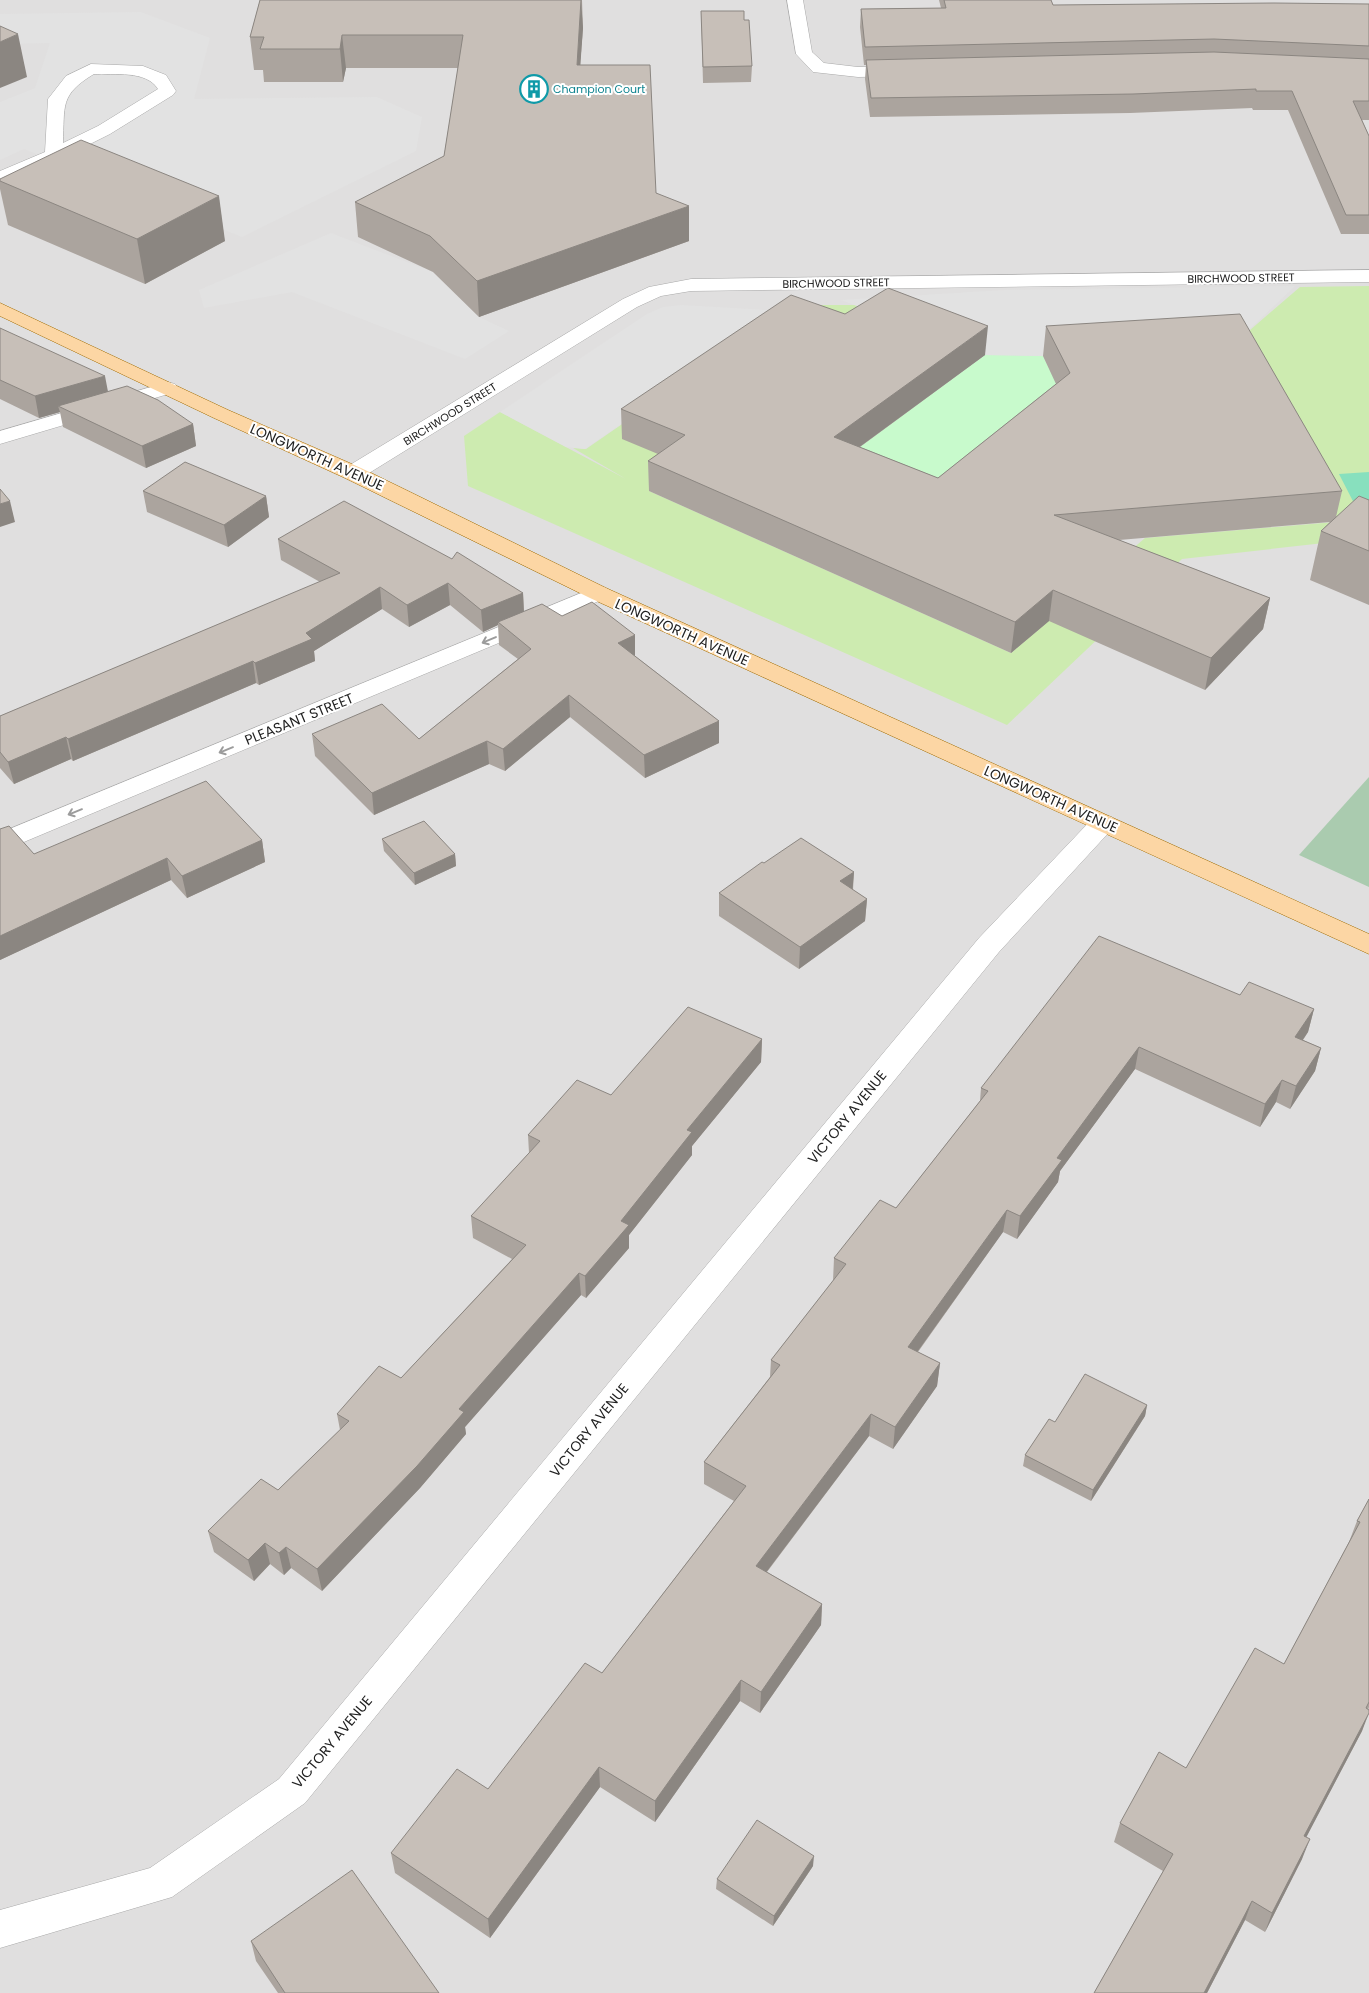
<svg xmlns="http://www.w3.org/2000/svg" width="1369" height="1993" font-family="Poppins,sans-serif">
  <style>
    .residential { fill: #e0dfdf }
    .grass { fill: #cdebb0 }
    .cemetery { fill: #aacbaf }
    .park { fill: #c8facc }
    .pitch { fill: #88e0be }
    .parking { fill: #e2e2e2 }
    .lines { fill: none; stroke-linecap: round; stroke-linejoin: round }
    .minor-casing { stroke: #a9a9a9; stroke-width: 1 }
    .major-casing { stroke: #a06b00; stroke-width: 1 }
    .minor { fill: #fff; fill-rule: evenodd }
    .major { fill: #fcd6a4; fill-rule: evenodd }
    .wall { fill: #aba49e }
    .shaded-wall { fill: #8b8681 }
    .building { fill: #c7bfb8; stroke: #8b8681 }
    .oneway { stroke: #9c9c9c }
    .labels { text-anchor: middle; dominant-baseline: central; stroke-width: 4; stroke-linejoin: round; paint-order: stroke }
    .far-culture-label { font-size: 11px; fill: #0d838f; stroke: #fff; text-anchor: start }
    .far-street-label { font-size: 11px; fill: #222; stroke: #fff }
    .street-label { font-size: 14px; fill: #222; stroke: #fff }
  </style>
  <rect width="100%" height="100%" fill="#f2efe9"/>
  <rect class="residential" x="0" y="0" width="1369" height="1993"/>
  <path class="grass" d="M1369 286V538L1182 559 1007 725 468 486 464 436 500 412 626 479 573 448 586 449 786 311 789 305H856L887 317 649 491 1011 653 1145 538 1335 522 1235 343 1300 287Z"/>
  <path class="cemetery" d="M1369 777V887L1299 855Z"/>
  <path class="park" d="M985 355 1043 356 1066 403 935 509 832 467Z"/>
  <path class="pitch" d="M1369 472V506L1356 507 1339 474Z"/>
  <g class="parking">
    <path d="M141 12 210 38 194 99 377 97 422 117 416 151 242 237 24 149 0 160V102L35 88 50 43 0 44V14Z"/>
    <path d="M331 233 433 272 479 317 509 331 465 359 292 292 204 308 199 290Z"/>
    <path d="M1295 286 1235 343 1043 356 985 355 841 300 1004 290Z"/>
    <path d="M681 305 786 311 585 449 566 447 500 412 647 314 663 307Z"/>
  </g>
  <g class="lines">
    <defs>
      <g id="minor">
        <path d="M787 0H803L812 52 824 63 858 67 903 66 909 67 911 71 909 75 903 76 858 77 813 72 796 54Z"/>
        <path d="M91 64 143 66 166 75 176 91 173 95 110 134 60 159 0 183V171L45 152 48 99 66 76ZM94 74C114 75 146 70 158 89L98 126 63 143C65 106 59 95 94 74Z"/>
        <path d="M1369 270V282L691 291 661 296 637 307 361 478 353 479 345 478 342 473 345 468 623 299 649 287 691 279Z"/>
        <path d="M168 382 175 384 178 388 175 392 0 444V431Z"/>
        <path d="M598 586 606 588 609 593 606 598 0 852V833Z"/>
        <path d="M1103 815 1112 817 1116 823 1112 829 999 952 305 1803 172 1897 0 1948V1910L150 1868 279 1779 979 938 1094 817Z"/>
      </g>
      <path id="major" d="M0 303 228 410 361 468 606 588 1369 934V954L590 598 345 478 214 418 0 316Z"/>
    </defs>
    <use href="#minor" class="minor-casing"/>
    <use href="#major" class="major-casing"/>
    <use href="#minor" class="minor"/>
    <use href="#major" class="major"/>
  </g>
  <g class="wall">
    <path d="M260 0H582L583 28 580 65 656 193 689 241 479 317 433 272 358 237 355 202 444 156 458 68H346L343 82H264L263 70H254L250 37Z"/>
    <path d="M939 0H1051L1053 5 1369 4V120H1362L1369 136V234H1341L1288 110H1253L1252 108 1130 113 870 117 865 79 866 65H864L860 27 861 9 941 8Z"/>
    <path d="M701 11 744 20 752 66 751 82 703 83Z"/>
    <path d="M0 179 225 241 145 284 8 225 0 189Z"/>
    <path d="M845 314 985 355 860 447 938 478 1056 384 1043 356 1046 326 1342 491 1336 517 1369 500V605L1310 580 1321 531 1330 522 1119 540 1270 598 1263 629 1205 690 1049 621 1011 653 649 491 648 461 658 454 622 439 621 409Z"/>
    <path d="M0 328 108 391 193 424 196 446 146 468 63 427 60 412 39 418 0 399Z"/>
    <path d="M143 491 266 496 269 517 228 547 147 512Z"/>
    <path d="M278 539 452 559 523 593 524 612 562 616 635 635V656L719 721V743L645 778 570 717 505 771 489 764 374 815 315 756 312 734 419 739 518 659 499 645 498 625 483 632 450 605 409 627 382 609 314 651 315 661 259 685 256 683 73 761 71 759 14 784 0 768V716L320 582 281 560Z"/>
    <path d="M0 829 34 854 262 840 265 862 187 898 171 880 0 960Z"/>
    <path d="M382 839 455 854 456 866 415 885 384 851Z"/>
    <path d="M764 863 854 872 853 890 867 899 865 921 799 969 719 916V893Z"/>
    <path d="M1240 995 1314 1009 1308 1032 1303 1040 1321 1048 1315 1071 1290 1109 1276 1102 1260 1127 1135 1069 1060 1171 1058 1182 1017 1239 1003 1232 918 1352 940 1363 937 1386 893 1449 869 1436 767 1572 822 1604 821 1625 760 1713 740 1701 655 1822 600 1787 490 1938 395 1873 391 1853 488 1789 602 1673 734 1501 704 1484V1462L770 1377 771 1360 833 1281 834 1258 896 1208 980 1101 981 1088Z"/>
    <path d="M762 1039 761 1062 692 1146V1155L629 1235V1248L586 1298 581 1295 465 1427 466 1434 420 1488 322 1591 291 1568 284 1575 270 1564 254 1581 214 1552 208 1531 278 1490 340 1430 337 1414 401 1378 512 1259 473 1238 471 1216 529 1153 528 1135 611 1095Z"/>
    <path d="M1147 1405 1145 1416 1091 1501 1023 1466 1025 1455 1055 1422Z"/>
    <path d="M1369 1499V1707L1362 1731 1306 1837 1302 1859 1265 1932 1245 1920 1207 1993H1094L1163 1871 1114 1842 1120 1823 1186 1768 1284 1664 1349 1542 1357 1521Z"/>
    <path d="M813 1866 773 1926 716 1889 717 1879Z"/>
    <path d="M251 1941 439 1993H278L256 1961Z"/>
  </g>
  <g class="shaded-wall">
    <path d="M581 0 583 28 578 98 577 65Z"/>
    <path d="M18 34 27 77 0 88V42Z"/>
    <path d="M342 35 346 68 343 82 340 49Z"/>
    <path d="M219 196 225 241 145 284 137 239Z"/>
    <path d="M689 206V241L479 317 477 281Z"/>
    <path d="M988 326 985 355 832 467 834 437Z"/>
    <path d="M105 376 109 397 58 406 60 412 39 418 35 396Z"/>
    <path d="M193 424 196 446 146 468 142 446Z"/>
    <path d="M266 496 269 517 228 547 224 525Z"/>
    <path d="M10 501 15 522 0 527V504Z"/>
    <path d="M448 583 450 605 409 627 407 605Z"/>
    <path d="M380 587 382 609 314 651 315 661 259 685 255 663Z"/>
    <path d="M1053 590 1049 621 1011 653 1015 622Z"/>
    <path d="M523 593 524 614 498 622V625L483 632 481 610Z"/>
    <path d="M1270 598 1263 629 1205 690 1211 658Z"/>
    <path d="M635 635V657L618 643Z"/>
    <path d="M253 661 256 683 73 761 68 739Z"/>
    <path d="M569 695 570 717 505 771 503 749Z"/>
    <path d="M719 721V743L645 778 644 755Z"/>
    <path d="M66 737 71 759 14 784 8 762Z"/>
    <path d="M487 741 489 764 374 815 372 793Z"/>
    <path d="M262 840 265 862 187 898 182 876Z"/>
    <path d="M455 854 456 866 415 885 414 873Z"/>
    <path d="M167 858 171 880 0 960V936Z"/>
    <path d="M854 872 852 895 840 881Z"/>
    <path d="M867 899 865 921 799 969 800 947Z"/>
    <path d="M1314 1009 1308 1032 1289 1060 1295 1037Z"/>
    <path d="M762 1039 761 1062 692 1146V1155L629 1235V1248L586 1298 585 1276 621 1221 687 1130Z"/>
    <path d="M1139 1047 1135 1069 1060 1171 1058 1182 1017 1239 1020 1216 1057 1158Z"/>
    <path d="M1321 1048 1315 1071 1290 1109 1296 1086Z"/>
    <path d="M1282 1080 1276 1102 1260 1127 1265 1104Z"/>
    <path d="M1007 1210 1003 1232 905 1369 908 1347Z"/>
    <path d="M579 1273 581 1295 465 1427 466 1434 420 1488 322 1591 317 1569Z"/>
    <path d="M940 1363 937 1386 893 1449 895 1427Z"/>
    <path d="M1147 1405 1145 1416 1091 1501 1093 1490Z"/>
    <path d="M871 1414 869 1436 755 1587 756 1566Z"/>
    <path d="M265 1543 270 1564 254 1581 248 1560Z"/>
    <path d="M286 1547 291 1568 284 1575 279 1553Z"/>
    <path d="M822 1604 821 1625 760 1713 761 1692Z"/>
    <path d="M741 1680 740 1701 655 1822V1801Z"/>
    <path d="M1369 1713 1362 1731 1297 1855 1304 1836Z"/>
    <path d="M599 1767 600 1787 490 1938 488 1919Z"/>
    <path d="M1310 1839 1302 1859 1265 1932 1272 1913Z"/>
    <path d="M814 1856 813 1866 773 1926 774 1916Z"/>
    <path d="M1252 1901 1245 1920 1207 1993H1204Z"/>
  </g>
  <g class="building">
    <path d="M260 0H581L577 65H650L656 193 689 206 477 281 430 236 355 202 444 156 463 35H342L340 49H260L264 37H250Z"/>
    <path d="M944 0H1051L1053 5 1274 3 1369 4V46L1214 39 865 47 861 9 946 8Z"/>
    <path d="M701 11H744V20H749L752 66 703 67Z"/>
    <path d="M0 26 18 34 0 42Z"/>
    <path d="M1214 52 1369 59V101H1353L1369 136V215H1346L1292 91H1256V89L1133 94 871 98 866 60Z"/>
    <path d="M81 140 219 196 137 239 0 181V179Z"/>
    <path d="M888 288 988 326 834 437 938 478 1070 373 1046 326 1240 314 1342 491 1054 515 1270 598 1211 658 1053 590 1015 622 648 461 685 435 621 409 791 295 845 314Z"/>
    <path d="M0 328 105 376 35 396 0 380Z"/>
    <path d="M127 386 158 400 193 424 142 446 58 406Z"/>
    <path d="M185 462 266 496 224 525 143 491Z"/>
    <path d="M0 489 10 501 0 504Z"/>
    <path d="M1359 496 1369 500V551L1321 531Z"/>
    <path d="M344 501 452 559 457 552 523 593 481 610 448 583 407 605 380 587 306 633 312 639 255 663 253 661 68 739 66 737 8 762 0 752V716L340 573 278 539Z"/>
    <path d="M592 602 635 635 618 643 719 721 644 755 569 695 503 749 487 741 372 793 312 734 382 704 419 739 531 649 498 622 542 604 562 616Z"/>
    <path d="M206 781 262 840 182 876 167 858 0 936V829L9 826 34 854Z"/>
    <path d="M424 821 455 854 414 873 382 839Z"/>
    <path d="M801 838 854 872 840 881 867 899 800 947 719 893 762 862 764 863Z"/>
    <path d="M1099 936 1240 995 1249 982 1314 1009 1295 1037 1321 1048 1296 1086 1282 1080 1265 1104 1139 1047 1057 1158 1062 1160 1020 1216 1007 1210 908 1347 940 1363 895 1427 871 1414 756 1566 822 1604 761 1692 741 1680 655 1801 599 1767 488 1919 391 1853 457 1769 488 1789 585 1663 602 1673 746 1486 704 1462 780 1365 771 1360 846 1264 834 1258 880 1200 896 1208 988 1091 981 1088Z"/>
    <path d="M688 1007 762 1039 687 1130 692 1132 621 1221 629 1225 585 1276 579 1273 459 1409 464 1412 417 1466 317 1569 286 1547 279 1553 265 1543 248 1560 208 1531 261 1479 278 1490 349 1421 337 1414 379 1366 401 1378 526 1245 471 1216 540 1141 528 1135 577 1080 611 1095Z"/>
    <path d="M1085 1374 1147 1405 1093 1490 1025 1455 1049 1419 1055 1422Z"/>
    <path d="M1369 1499V1702L1366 1708 1369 1710V1713L1304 1836 1310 1839 1272 1913 1252 1901 1204 1993H1094L1173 1854 1120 1823 1159 1752 1186 1768 1255 1648 1284 1664 1360 1522 1357 1521Z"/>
    <path d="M757 1820 814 1856 774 1916 717 1879Z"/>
    <path d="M352 1870 439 1993H285L251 1941Z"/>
  </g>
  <defs><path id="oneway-shaft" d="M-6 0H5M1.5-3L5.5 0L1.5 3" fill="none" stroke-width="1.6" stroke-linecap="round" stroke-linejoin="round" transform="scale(1.25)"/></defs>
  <g class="oneway">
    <use href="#oneway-shaft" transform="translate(489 640) rotate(157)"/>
    <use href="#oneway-shaft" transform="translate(226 750) rotate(158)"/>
    <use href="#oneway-shaft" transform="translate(75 812) rotate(158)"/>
  </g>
  <defs>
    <symbol id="building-ring" viewBox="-11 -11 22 22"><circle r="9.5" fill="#fff" stroke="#0f9aa8" stroke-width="1.5"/><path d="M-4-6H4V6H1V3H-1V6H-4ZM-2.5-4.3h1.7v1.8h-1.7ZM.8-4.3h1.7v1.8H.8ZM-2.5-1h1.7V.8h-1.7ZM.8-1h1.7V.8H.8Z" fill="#0f9aa8"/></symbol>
  </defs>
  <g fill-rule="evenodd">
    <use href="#building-ring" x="518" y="73" width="32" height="32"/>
  </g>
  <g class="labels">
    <g class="far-culture-label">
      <text x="553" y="89">Champion Court</text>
    </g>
    <g class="far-street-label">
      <text transform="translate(1241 278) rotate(-1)">BIRCHWOOD STREET</text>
      <text transform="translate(836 283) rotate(-1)">BIRCHWOOD STREET</text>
      <text transform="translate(450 414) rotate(-32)">BIRCHWOOD STREET</text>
    </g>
    <g class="street-label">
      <text transform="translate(317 457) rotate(24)">LONGWORTH AVENUE</text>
      <text transform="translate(682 632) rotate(24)">LONGWORTH AVENUE</text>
      <text transform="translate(299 719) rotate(-22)">PLEASANT STREET</text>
      <text transform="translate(1051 799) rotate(24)">LONGWORTH AVENUE</text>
      <text transform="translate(847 1117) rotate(-51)">VICTORY AVENUE</text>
      <text transform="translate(589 1430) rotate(-51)">VICTORY AVENUE</text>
      <text transform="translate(332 1742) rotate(-50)">VICTORY AVENUE</text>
    </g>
  </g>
</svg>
